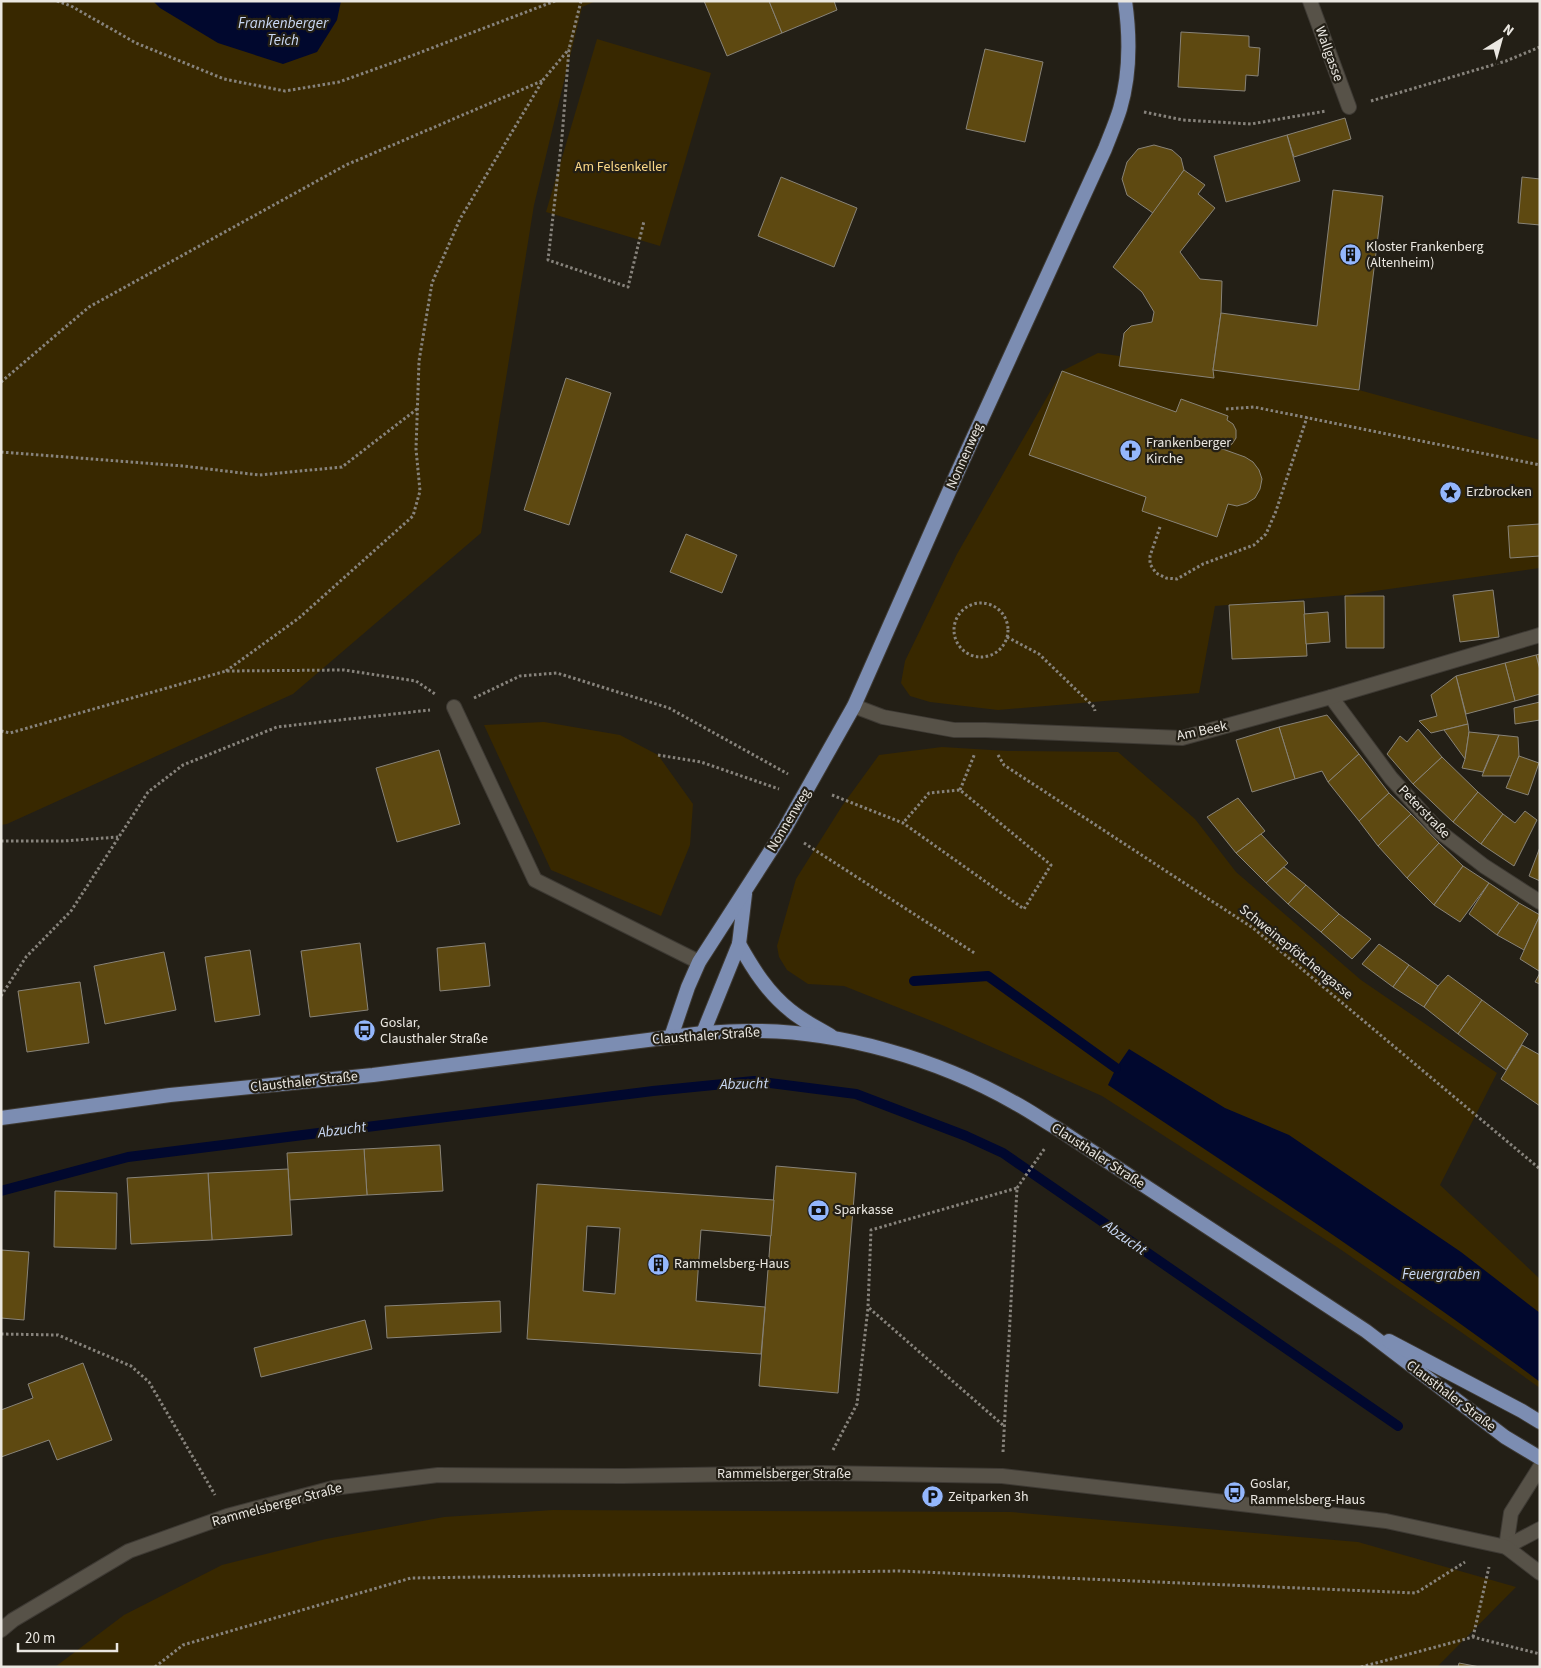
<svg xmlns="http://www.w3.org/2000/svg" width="1541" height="1668" font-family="'Source Sans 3',sans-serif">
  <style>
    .green { fill: #382800 }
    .water { fill: #01082e }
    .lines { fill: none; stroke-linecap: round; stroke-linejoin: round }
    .stream { stroke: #01082e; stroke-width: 10 }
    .building { fill: #5e4911; stroke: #888378; fill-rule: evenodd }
    .service-casing { stroke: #3e3a34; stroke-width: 16 }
    .minor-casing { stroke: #3e3a34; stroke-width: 16 }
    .primary-casing { stroke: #3e3a34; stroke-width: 16 }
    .path { stroke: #87837c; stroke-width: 3; stroke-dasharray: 2.5 2.5; stroke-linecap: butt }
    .service { stroke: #575248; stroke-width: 14 }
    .minor { stroke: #575248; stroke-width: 14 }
    .primary { stroke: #7c8db2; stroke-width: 14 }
    .labels { text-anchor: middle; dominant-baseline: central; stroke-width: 4.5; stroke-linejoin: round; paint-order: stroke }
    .street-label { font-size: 14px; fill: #eae7e1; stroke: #231f16 }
    .park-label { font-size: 14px; fill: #fbd888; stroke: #231f16 }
    .poi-label { font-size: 14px; fill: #eae7e1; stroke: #231f16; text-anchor: start }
    .water-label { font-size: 15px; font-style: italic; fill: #cad9f5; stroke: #231f16 }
  </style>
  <rect width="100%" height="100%" fill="#231f16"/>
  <g class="green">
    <path d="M1 1H596L582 7 534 205 481 533 293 694 7 824 1 825Z"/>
    <path d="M597 39 711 73 660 246 546 212Z"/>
    <path d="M1098 353 1359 390 1540 440V568L1346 595 1215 606 1199 693 998 710 930 702 910 696 901 683 905 661 957 554 1062 371Z"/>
    <path d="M544 722 620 735 658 755 693 804 690 845 661 916 551 870 484 725Z"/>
    <path d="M942 747 1008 751 1118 752 1195 819 1236 872 1361 980 1497 1073 1440 1185 1540 1279V1388L1461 1332 1337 1247 1102 1096 942 1025 844 986 808 984 787 970 779 957 777 946 796 879 842 806 879 755Z"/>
    <path d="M553 1510 1011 1512 1358 1542 1516 1587 1437 1667H55L124 1615 222 1565 326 1539 444 1517Z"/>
  </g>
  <g class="water">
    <path d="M153 1H341L337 20 317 52 283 64 218 43 160 8Z"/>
    <path d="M1129 1049 1225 1108 1289 1135 1461 1252 1540 1313V1382C1400 1277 1254 1182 1108 1085L1116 1068Z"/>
  </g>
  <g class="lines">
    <g class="stream">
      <path d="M914 981 988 976 1116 1068"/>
      <path d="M1 1191 128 1157 653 1091 754 1081 856 1094 966 1136 1003 1153 1398 1426"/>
    </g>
  </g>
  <g class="building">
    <path d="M704 1H769L782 33 727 56Z"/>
    <path d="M769 1H834L837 10 782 33Z"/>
    <path d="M1181 32 1249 36V47L1260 48 1258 76 1246 75 1245 91 1178 87Z"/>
    <path d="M985 49 1043 62 1025 142 966 129Z"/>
    <path d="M1345 118 1351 139 1294 157 1287 135Z"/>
    <path d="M1287 135 1300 181 1226 202 1214 156Z"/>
    <path d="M1154 145 1172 150 1181 158 1184 170 1153 213 1127 195 1122 179 1127 162 1138 149Z"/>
    <path d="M1184 170 1205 185 1198 194 1215 208 1180 252 1200 279 1222 281 1221 313 1213 370 1214 378 1119 366 1124 333 1131 326 1152 322 1154 312 1142 292 1113 267Z"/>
    <path d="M781 177 857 208 834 267 758 236Z"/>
    <path d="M1522 177 1540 179V225L1518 223Z"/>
    <path d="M1333 190 1383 196 1359 390 1213 370 1221 313 1317 326Z"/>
    <path d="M1062 371 1176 412 1181 399 1228 416 1227 420 1233 424 1236 430V438L1232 444 1225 448 1217 447 1245 457 1253 462 1259 470 1262 479 1260 489 1255 498 1247 503 1237 506 1228 504 1217 537 1142 511 1146 497 1029 455Z"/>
    <path d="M566 378 611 393 569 525 524 510Z"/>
    <path d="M1540 524V556L1510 558 1508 526Z"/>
    <path d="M686 534 737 555 722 593 670 572Z"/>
    <path d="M1493 590 1499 637 1460 642 1453 595Z"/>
    <path d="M1345 596H1384V648H1346Z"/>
    <path d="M1304 601 1307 656 1232 659 1229 605Z"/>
    <path d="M1328 612 1330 642 1306 644 1304 614Z"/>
    <path d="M1540 654V670L1536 655Z"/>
    <path d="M1536 655 1540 670V694L1515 701 1505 663Z"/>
    <path d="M1505 663 1515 701 1466 714 1456 676Z"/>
    <path d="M1456 676 1468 724 1431 733 1419 721 1437 716 1431 695Z"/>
    <path d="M1540 702V720L1515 724 1514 708Z"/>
    <path d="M1327 715 1359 754 1328 782 1322 771 1295 779 1279 727Z"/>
    <path d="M1468 724 1469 732 1465 759 1444 730Z"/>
    <path d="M1279 727 1295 779 1252 792 1236 740Z"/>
    <path d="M1418 729 1442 757 1413 784 1387 754 1400 736 1407 742Z"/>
    <path d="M1469 732 1499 735 1483 772 1462 768 1465 759Z"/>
    <path d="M1499 735 1518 737 1519 756 1511 776H1482Z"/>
    <path d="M439 750 460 824 397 842 376 768Z"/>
    <path d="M1359 754 1389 793 1359 821 1328 782Z"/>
    <path d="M1519 756 1539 763 1528 795 1506 788Z"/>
    <path d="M1442 757 1478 792 1453 822 1413 784Z"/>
    <path d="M1478 792 1503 814 1481 844 1453 822Z"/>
    <path d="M1389 793 1411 814 1378 846 1359 821Z"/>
    <path d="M1238 798 1265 831 1236 853 1207 817Z"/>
    <path d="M1525 811 1537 820 1514 866 1481 844 1503 814 1515 823Z"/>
    <path d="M1411 814 1439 843 1407 878 1378 846Z"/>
    <path d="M1261 834 1288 863 1266 883 1236 853Z"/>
    <path d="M1439 843 1463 866 1434 905 1407 878Z"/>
    <path d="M1540 847V881L1529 876Z"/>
    <path d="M1463 866 1489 883 1460 922 1434 905Z"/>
    <path d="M1284 867 1306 885 1288 904 1266 883Z"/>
    <path d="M1489 883 1519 903 1497 935 1469 914Z"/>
    <path d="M1306 885 1339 914 1321 932 1288 904Z"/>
    <path d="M1519 903 1540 915 1524 950 1497 935Z"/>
    <path d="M1339 914 1371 939 1352 959 1321 932Z"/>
    <path d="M1540 915V971H1539L1520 959Z"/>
    <path d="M360 943 368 1010 310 1017 301 951Z"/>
    <path d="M485 943 490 986 440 991 437 948Z"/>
    <path d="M1379 944 1409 965 1393 987 1362 964Z"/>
    <path d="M250 950 260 1015 215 1022 205 957Z"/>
    <path d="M164 952 176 1010 105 1024 94 966Z"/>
    <path d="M1409 965 1438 986 1424 1007 1393 987Z"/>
    <path d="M1540 973V984L1535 982Z"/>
    <path d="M1448 975 1482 1000 1458 1034 1424 1007 1438 986Z"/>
    <path d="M80 982 89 1043 27 1052 18 991Z"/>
    <path d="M1482 1000 1528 1034 1506 1070 1458 1034Z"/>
    <path d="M1522 1045 1540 1055V1106L1501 1079Z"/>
    <path d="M440 1145 443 1191 367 1195 364 1149Z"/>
    <path d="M364 1149 367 1195 290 1200 287 1153Z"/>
    <path d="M776 1166 856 1173 838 1393 759 1386Z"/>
    <path d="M288 1169 292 1235 212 1240 208 1173Z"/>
    <path d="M208 1173 212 1240 131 1244 127 1178Z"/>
    <path d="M537 1184 774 1200 771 1236 701 1230 696 1301 765 1307 761 1354 527 1339ZM587 1226 620 1228 615 1294 583 1291Z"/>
    <path d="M55 1191 117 1193 116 1249 54 1247Z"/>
    <path d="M1 1250 29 1252 24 1320 1 1318Z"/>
    <path d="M500 1301 501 1332 387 1338 385 1306Z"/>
    <path d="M365 1320 372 1349 261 1377 254 1348Z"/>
    <path d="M83 1363 112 1440 57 1460 49 1440 1 1457V1410L33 1398 28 1384Z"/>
    <path d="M1459 1663 1480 1667H1458Z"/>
  </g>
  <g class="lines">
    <defs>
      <g id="service">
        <path d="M1310 1 1349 107"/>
        <path d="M454 707 535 880 699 962"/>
      </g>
      <g id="minor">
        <path d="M1331 697 1391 778 1440 832 1484 866 1540 902"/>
        <path d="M854 706 883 717 954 730H985L1182 738 1331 697 1540 635"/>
        <path d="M1506 1547 1511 1513 1540 1467"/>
        <path d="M1506 1547 1540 1529"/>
        <path d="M1 1630 13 1620 129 1551 227 1516 333 1488 438 1475 623 1476 822 1473 1002 1476 1386 1521 1506 1547 1540 1573"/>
      </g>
      <g id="primary">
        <path d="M739 944C753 969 768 993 791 1011 803 1021 818 1028 831 1036"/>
        <path d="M703 1033 739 944 745 894"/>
        <path d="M671 1037 688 987 699 962 784 830 854 706 958 471 1105 149C1110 136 1116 122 1120 109 1130 75 1130 36 1125 1"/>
        <path d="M1 1118 170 1095 373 1075 703 1033C718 1032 734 1031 749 1031 839 1030 938 1059 1015 1103 1030 1111 1044 1121 1058 1129L1366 1331 1505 1437 1540 1458"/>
        <path d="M1389 1341 1522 1411 1540 1422"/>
      </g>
    </defs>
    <use href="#service" class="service-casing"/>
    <use href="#minor" class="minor-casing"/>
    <use href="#primary" class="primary-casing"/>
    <g class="path">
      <path d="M57 1 71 6 136 43 224 79 285 91 339 82 403 59 555 1"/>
      <path d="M581 1 569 49 562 137 548 260 628 287 644 221"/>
      <path d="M1371 101 1506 61 1540 47"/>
      <path d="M1144 112 1183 120 1251 124 1326 111"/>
      <path d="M1 382 89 307 346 165 542 81"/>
      <path d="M1226 409 1254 407 1540 465"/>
      <path d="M1 452 183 466 259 475 342 467 417 409"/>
      <path d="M1160 527 1150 556V564L1156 573 1166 578 1177 579 1203 564 1254 545 1266 534 1276 511 1307 417"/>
      <circle cx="981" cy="630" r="27"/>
      <path d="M1007 637 1039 654 1094 707 1095 711"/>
      <path d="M226 671 299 618 413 516 420 491 416 449 419 361 432 283 460 219 543 80 569 49"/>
      <path d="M474 698 520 676 557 673 669 708 788 774"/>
      <path d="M1 731 10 733 226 671 344 670 416 681 435 694"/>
      <path d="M658 755 701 762 779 789"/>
      <path d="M998 755 1004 765 1253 928 1540 1169"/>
      <path d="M960 790 975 753"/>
      <path d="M832 795 903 823 1024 909 1051 865 960 790 929 793 903 823"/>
      <path d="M1 841H64L118 837"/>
      <path d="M804 843 976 954"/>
      <path d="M1 996 26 957 71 911 148 792 183 765 277 727 430 710"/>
      <path d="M1017 1188 1045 1148"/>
      <path d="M1 1334 58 1335 131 1366 149 1382 215 1495"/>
      <path d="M833 1450 857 1404 868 1308"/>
      <path d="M1003 1452 1017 1188 871 1230 868 1307 1004 1426"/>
      <path d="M1473 1637 1489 1567"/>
      <path d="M155 1667 183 1645 411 1578 899 1571 1416 1593 1465 1562"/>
      <path d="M1361 1667 1473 1637 1540 1654"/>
    </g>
    <use href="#service" class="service"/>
    <use href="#minor" class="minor"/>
    <use href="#primary" class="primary"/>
  </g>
  <defs>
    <symbol id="building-disc" viewBox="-11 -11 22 22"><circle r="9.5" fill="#94b7fd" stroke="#231f16"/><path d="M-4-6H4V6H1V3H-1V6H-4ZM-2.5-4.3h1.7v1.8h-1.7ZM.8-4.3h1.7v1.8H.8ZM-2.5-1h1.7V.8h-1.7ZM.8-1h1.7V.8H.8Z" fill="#111"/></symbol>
    <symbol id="church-disc" viewBox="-11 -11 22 22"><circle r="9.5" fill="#94b7fd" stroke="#231f16"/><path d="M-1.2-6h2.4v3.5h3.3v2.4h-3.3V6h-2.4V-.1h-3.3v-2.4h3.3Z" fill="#111"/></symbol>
    <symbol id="sight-disc" viewBox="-11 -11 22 22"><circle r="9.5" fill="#94b7fd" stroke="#231f16"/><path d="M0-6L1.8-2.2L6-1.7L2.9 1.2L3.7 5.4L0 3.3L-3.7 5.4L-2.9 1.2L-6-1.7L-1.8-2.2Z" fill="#111"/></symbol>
    <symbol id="bus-disc" viewBox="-11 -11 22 22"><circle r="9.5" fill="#94b7fd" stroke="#231f16"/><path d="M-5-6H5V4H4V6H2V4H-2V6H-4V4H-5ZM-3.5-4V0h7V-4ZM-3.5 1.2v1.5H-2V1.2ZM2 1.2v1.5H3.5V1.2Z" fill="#111"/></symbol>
    <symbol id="bank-disc" viewBox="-11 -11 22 22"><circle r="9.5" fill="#94b7fd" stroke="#231f16"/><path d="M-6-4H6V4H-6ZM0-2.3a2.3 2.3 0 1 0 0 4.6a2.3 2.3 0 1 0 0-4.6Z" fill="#111"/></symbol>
    <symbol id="parking-disc" viewBox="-11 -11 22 22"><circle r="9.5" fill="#94b7fd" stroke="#231f16"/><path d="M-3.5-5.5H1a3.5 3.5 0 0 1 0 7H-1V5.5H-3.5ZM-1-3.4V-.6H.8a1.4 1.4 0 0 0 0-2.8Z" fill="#111"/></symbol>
  </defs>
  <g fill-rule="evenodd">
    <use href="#building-disc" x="1338" y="242" width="25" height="25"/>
    <use href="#church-disc" x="1118" y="438" width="25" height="25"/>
    <use href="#sight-disc" x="1438" y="480" width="25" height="25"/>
    <use href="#bus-disc" x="352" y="1018" width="25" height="25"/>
    <use href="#bank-disc" x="806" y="1198" width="25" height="25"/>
    <use href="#building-disc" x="646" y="1252" width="25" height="25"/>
    <use href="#bus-disc" x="1222" y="1480" width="25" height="25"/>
    <use href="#parking-disc" x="920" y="1484" width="25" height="25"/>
  </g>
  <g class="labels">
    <g class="street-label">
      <text transform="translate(1329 54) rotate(70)">Wallgasse</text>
      <text transform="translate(965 456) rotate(-66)">Nonnenweg</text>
      <text transform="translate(1202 731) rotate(-12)">Am Beek</text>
      <text transform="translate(1424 812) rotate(46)">Peterstraße</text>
      <text transform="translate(789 820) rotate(-59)">Nonnenweg</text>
      <text transform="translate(1296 952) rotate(39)">Schweinepfötchengasse</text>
      <text transform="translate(706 1036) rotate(-4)">Clausthaler Straße</text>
      <text transform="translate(304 1082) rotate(-6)">Clausthaler Straße</text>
      <text transform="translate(1098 1156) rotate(33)">Clausthaler Straße</text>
      <text transform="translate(1451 1396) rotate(37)">Clausthaler Straße</text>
      <text x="784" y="1474">Rammelsberger Straße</text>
      <text transform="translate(277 1505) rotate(-15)">Rammelsberger Straße</text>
    </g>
    <g class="park-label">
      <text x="621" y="167">Am Felsenkeller</text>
    </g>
    <g class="poi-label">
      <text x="1366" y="247">Kloster Frankenberg<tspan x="1366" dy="16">(Altenheim)</tspan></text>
      <text x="1146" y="443">Frankenberger<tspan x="1146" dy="16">Kirche</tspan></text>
      <text x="1466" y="492">Erzbrocken</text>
      <text x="380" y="1023">Goslar,<tspan x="380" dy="16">Clausthaler Straße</tspan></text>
      <text x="834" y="1210">Sparkasse</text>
      <text x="674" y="1264">Rammelsberg-Haus</text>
      <text x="1250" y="1484">Goslar,<tspan x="1250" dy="16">Rammelsberg-Haus</tspan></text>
      <text x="948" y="1497">Zeitparken 3h</text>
    </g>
    <g class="water-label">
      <text x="283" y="23">Frankenberger<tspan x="283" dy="17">Teich</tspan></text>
      <text transform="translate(744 1084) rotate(-1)">Abzucht</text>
      <text transform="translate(342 1130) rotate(-7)">Abzucht</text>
      <text transform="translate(1125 1238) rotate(35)">Abzucht</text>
      <text x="1441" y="1274">Feuergraben</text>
    </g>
  </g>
  <rect width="1541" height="1668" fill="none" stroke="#eae7e1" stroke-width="5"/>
  <g transform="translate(1501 40) rotate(37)" stroke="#231f16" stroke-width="4" paint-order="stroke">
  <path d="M0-4L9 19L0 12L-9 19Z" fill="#eae7e1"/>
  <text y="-8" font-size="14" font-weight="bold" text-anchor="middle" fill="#eae7e1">N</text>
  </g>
  <path d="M18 1643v8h99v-8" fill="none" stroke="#eae7e1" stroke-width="2.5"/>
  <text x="25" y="1643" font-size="15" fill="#eae7e1" stroke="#231f16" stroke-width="4" paint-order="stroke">20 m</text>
</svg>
